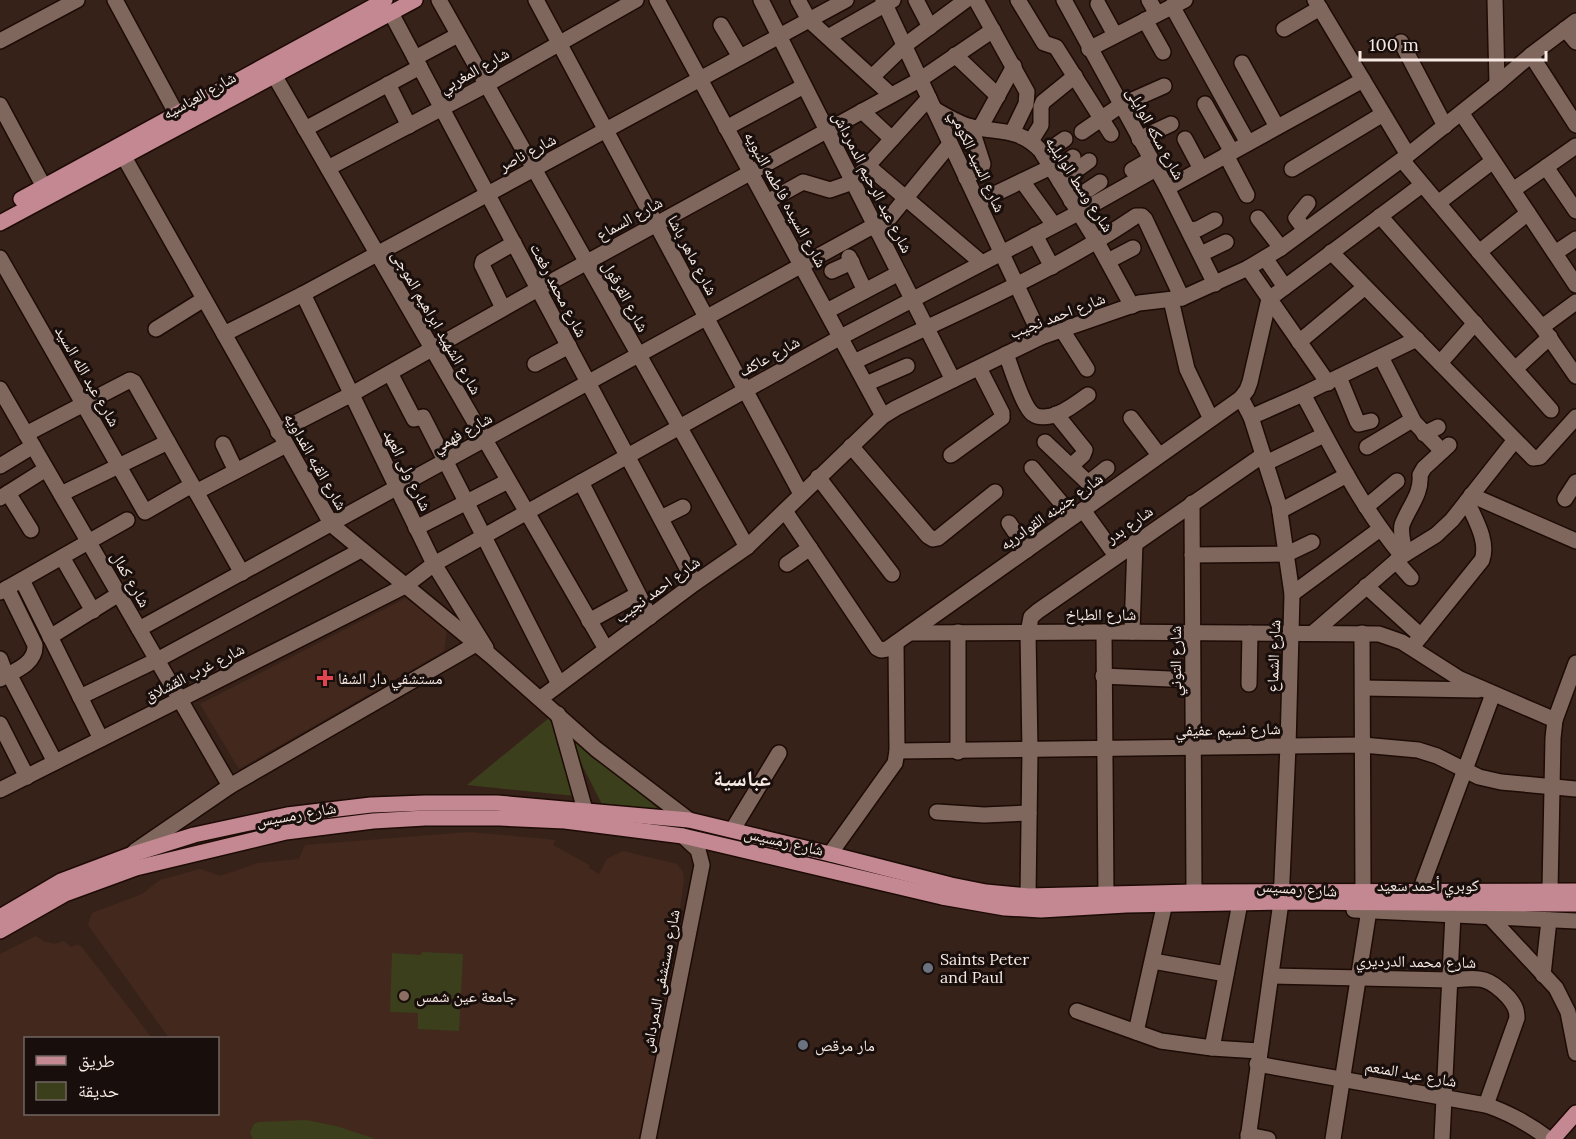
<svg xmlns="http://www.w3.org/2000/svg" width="1576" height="1139" font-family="Lora,'Noto Naskh Arabic',serif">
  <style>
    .built { fill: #43281d }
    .green { fill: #3b3f1b }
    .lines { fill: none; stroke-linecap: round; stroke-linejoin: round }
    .minor-casing { stroke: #1d0b05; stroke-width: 18 }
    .major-casing { stroke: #1d0b05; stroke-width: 18 }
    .minor { stroke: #80675e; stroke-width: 15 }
    .major { stroke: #c48893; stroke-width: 15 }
    .health-dot { fill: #e0444e; stroke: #180e0b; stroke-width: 2 }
    .worship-dot { fill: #6b7280; stroke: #180e0b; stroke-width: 2 }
    .education-dot { fill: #8d6e63; stroke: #180e0b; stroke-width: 2 }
    .labels { text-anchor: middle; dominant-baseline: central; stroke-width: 6; stroke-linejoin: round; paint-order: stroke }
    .street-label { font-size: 16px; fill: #f7e9e3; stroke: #180e0b }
    .poi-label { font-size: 16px; fill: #f7e9e3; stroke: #180e0b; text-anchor: start }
    .district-label { font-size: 22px; font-weight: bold; fill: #f7e9e3; stroke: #180e0b }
  </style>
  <rect width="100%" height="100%" fill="#37221a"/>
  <g class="built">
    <path d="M410 596 447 630 444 651 239 769 200 704Z"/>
    <path d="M470 832 555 840 553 845 589 865V868L599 874 607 859 623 851 677 864 683 872 684 881 657 1068 641 1139H0V954L36 936 43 941 54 944 64 941 71 947 77 945 81 946 152 1038H26V1114H218V1038H169L88 925 92 913 142 894 160 880 200 869 220 876 258 863 299 859 305 845Z"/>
  </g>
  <g class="green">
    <path d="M550 717 575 796 467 785Z"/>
    <path d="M560 722 665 815 605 810Z"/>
    <path d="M422 952 463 954 459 1031 418 1029V1013L390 1012 392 953 421 955Z"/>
    <path d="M306 1120 336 1126 376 1139H253L250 1133 254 1124 259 1122Z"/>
  </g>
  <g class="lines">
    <defs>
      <g id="minor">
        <path d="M115 0 182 124"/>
        <path d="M439 0 747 547"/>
        <path d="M536 0 801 494"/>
        <path d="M657 0 883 416"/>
        <path d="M761 0 953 380"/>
        <path d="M798 0 809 20 891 95"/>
        <path d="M883 0 1041 337"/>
        <path d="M916 0 930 27"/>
        <path d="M976 0 1027 92 1026 104 1012 133"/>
        <path d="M1018 0 1044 43 1056 47 1111 134"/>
        <path d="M1064 0 1167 188 1215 284"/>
        <path d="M1149 0 1157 14"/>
        <path d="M1315 0 1408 155"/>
        <path d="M1495 0 1497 84"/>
        <path d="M1098 4 1115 35"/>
        <path d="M1172 6 1248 143"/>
        <path d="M391 13 695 583"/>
        <path d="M1145 20 1163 52"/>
        <path d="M721 25 740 57"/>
        <path d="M1284 29 1320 8"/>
        <path d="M1565 29 1576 42"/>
        <path d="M828 37 893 0"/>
        <path d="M0 41 77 0"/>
        <path d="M1401 42 1445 126"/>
        <path d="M1089 49 1185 0"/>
        <path d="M955 55 998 96"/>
        <path d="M1531 55 1576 125"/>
        <path d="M415 58 458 35"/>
        <path d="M1242 63 1277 127"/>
        <path d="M274 75 606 649"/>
        <path d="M872 77 904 46 966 0"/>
        <path d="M388 84 409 126"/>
        <path d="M1205 104 1232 152"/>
        <path d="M0 105 44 187"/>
        <path d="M934 109C946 116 959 124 972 127 1000 133 1020 128 1041 151L1097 242 1132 306"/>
        <path d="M862 111 892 139"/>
        <path d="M1462 114 1576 285"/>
        <path d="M726 128 804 86"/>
        <path d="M980 128 1014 66"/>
        <path d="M305 129 420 67"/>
        <path d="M1082 132 1121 105 1164 86"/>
        <path d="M1139 139 1171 124"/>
        <path d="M1185 139 1201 169"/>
        <path d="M1031 141 1041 125V107L1043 102 1075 76"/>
        <path d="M1043 154 1065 139"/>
        <path d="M1226 155 1247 195"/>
        <path d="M124 157 332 525 491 656 596 749 689 820"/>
        <path d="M1402 160 1542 327 1576 376"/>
        <path d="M868 166 982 263"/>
        <path d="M1546 167 1576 211"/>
        <path d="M328 168 486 85 636 0"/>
        <path d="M1292 169 1383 114"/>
        <path d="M1053 170 1073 157"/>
        <path d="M1132 170 1151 159"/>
        <path d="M966 178 982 167 983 164 971 127"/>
        <path d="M1022 181 1054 225"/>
        <path d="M1060 182 1089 161"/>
        <path d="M1167 188 1363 80"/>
        <path d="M1513 190 1576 146"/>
        <path d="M1071 201 1100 182"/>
        <path d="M767 202 803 182 830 190 853 182 929 98"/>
        <path d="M978 202 1051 167"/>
        <path d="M1438 203 1493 161"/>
        <path d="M1380 216 1551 410"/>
        <path d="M1258 218 1281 248"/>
        <path d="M1189 230 1198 229 1215 220"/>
        <path d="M1305 230 1296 218 1308 203"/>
        <path d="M878 232 950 144"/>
        <path d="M1035 235 1052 267"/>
        <path d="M1331 252 1533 458 1540 457 1576 417"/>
        <path d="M1479 252 1528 213"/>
        <path d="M1555 253 1576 239"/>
        <path d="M1201 254 1226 242"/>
        <path d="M849 257 865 291"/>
        <path d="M0 258 145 512 192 485"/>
        <path d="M1265 258 1285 287"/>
        <path d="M1108 261 1133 248"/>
        <path d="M1248 268 1328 383"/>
        <path d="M832 271 852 262"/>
        <path d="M303 294 434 564 486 648"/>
        <path d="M1171 300 1187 369 1211 419"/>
        <path d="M503 308 482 265 483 261 514 243"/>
        <path d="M827 311 899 273"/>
        <path d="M1542 327 1576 302"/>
        <path d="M156 329 204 299"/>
        <path d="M1062 330 1087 369"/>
        <path d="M224 334 303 294 846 0"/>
        <path d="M1299 342 1365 287"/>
        <path d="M1006 354C1011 367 1023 407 1033 414 1038 418 1046 417 1051 416 1065 413 1077 402 1088 395"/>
        <path d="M1381 357 1414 422 1442 451"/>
        <path d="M854 362C949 316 1049 275 1136 216H1142L1145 219 1182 298"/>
        <path d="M1440 363 1475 323"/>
        <path d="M535 364 569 346"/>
        <path d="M1515 369 1550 337"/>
        <path d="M390 373 414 419 423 417 559 684"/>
        <path d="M1339 377 1357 421 1359 424 1371 421"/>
        <path d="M866 384 907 366"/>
        <path d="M0 389 230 786"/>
        <path d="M1303 394C1333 450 1361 507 1402 556"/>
        <path d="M1241 398 1251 417 1279 505 1292 594 1288 746 1281 902 1248 1139"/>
        <path d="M1056 414 1085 450 1083 455 1071 466"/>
        <path d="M1251 417 1303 394 1417 339"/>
        <path d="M1131 418 1159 455"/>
        <path d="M278 432 352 394 538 289 921 79 993 30"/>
        <path d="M26 434 130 380 134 382 242 573"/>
        <path d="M1424 434 1438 427"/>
        <path d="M1045 442 1102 496"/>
        <path d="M223 444 236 471"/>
        <path d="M851 446 928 536 933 539 938 538 995 492"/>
        <path d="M1367 447 1412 420"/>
        <path d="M951 455 1002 418V413L979 368"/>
        <path d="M1266 463 1324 435"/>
        <path d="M0 466 33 446"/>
        <path d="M1032 468 1073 517"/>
        <path d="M818 477 892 574"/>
        <path d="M581 482 650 617"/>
        <path d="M1088 483 1107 468"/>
        <path d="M196 492 286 445"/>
        <path d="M8 493 31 530"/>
        <path d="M61 494 168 442"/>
        <path d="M1471 495 1576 541"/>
        <path d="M0 498 46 469"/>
        <path d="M1565 499 1576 482"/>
        <path d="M1192 503 1194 892"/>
        <path d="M1366 507 1397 481"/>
        <path d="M1083 510 1116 556"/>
        <path d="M785 511 877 648 881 650 887 649 1241 398 1247 390 1250 382 1269 299 1422 185"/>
        <path d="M1280 511 1347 475"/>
        <path d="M661 518 683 507"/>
        <path d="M1009 523 1027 550"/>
        <path d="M416 528 508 481"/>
        <path d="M1405 554C1404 545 1400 533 1402 525 1408 508 1422 494 1420 475L1424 468 1449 445"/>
        <path d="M1192 555 1287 554 1312 542"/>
        <path d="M62 557 93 611"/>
        <path d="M1396 561 1411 578"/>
        <path d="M787 564 810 548"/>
        <path d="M22 580 101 739"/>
        <path d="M1366 586 1421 636"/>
        <path d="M0 592 127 520"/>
        <path d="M1292 594 1380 529"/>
        <path d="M589 621 638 594"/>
        <path d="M139 629 875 225"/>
        <path d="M958 632V752"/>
        <path d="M1104 632 1106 895"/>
        <path d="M1132 632 1135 542"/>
        <path d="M910 633 1104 632 1379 634 1402 642 1460 679 1555 720"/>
        <path d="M1313 633 1402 556 1436 535 1452 520 1515 440"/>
        <path d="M1362 633 1363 891"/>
        <path d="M50 637 119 594"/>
        <path d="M1412 647 1482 560C1489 541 1474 518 1467 501"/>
        <path d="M0 659 6 675"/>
        <path d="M9 674 55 762"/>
        <path d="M1103 676 1192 680"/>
        <path d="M0 679C14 671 36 664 35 645L7 588"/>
        <path d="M1249 684 1250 633"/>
        <path d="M1363 688 1478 690"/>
        <path d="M80 697 157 660 361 550"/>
        <path d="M541 698 695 583 747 547 883 416 896 408 1041 337 1139 303 1182 298 1248 268 1281 248 1408 155 1497 84 1531 55 1576 21"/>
        <path d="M558 714 585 810"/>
        <path d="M0 724 27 777"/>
        <path d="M897 751 1363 745 1418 750 1437 756 1479 777 1501 782 1576 789"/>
        <path d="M0 790 405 586 434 564 841 337 1078 213 1156 169"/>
        <path d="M937 812 984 815 1029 813"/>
        <path d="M733 829 779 753"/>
        <path d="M135 851 230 786 476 644"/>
        <path d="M830 854 895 763 897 751 896 643"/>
        <path d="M1550 890 1553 738 1555 720 1576 663"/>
        <path d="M1420 891 1493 694"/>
        <path d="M1028 896 1030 751 1028 633 1031 617 1038 611 1263 455"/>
        <path d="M1354 910 1576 921"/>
        <path d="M1490 917 1556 988 1568 1012 1576 1053"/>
        <path d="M1153 961 1226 974"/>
        <path d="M1543 975 1549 920"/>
        <path d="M1272 976 1450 980C1479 978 1487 975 1508 997 1514 1004 1517 1009 1517 1018L1486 1105"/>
        <path d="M1077 1011 1161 1041 1212 1048 1259 1051"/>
        <path d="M1136 1032 1167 894"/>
        <path d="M1212 1048 1240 903"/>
        <path d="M1257 1064 1486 1105C1510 1113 1529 1124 1549 1139"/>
        <path d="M1248 1135 1268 1139"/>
        <path d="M648 1139 702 865 698 850 683 836"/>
        <path d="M1333 1139 1369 910"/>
        <path d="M1442 1139 1453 914"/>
      </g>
      <g id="major">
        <path d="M21 199 385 0"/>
        <path d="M0 223 415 0"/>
        <path d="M0 917 61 881 130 855 194 835 287 815 371 805 425 803H497L689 820 830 854 951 885 986 892 1028 896 1194 892 1576 891"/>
        <path d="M0 931 65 894 136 868 286 832 373 821 425 818H500L565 821 683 836 942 897 1005 908 1041 910 1126 905 1281 902 1576 904"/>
        <path d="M1553 1139 1576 1113"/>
      </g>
    </defs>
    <use href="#minor" class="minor-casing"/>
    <use href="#major" class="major-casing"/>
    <use href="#minor" class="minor"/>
    <use href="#major" class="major"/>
  </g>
  <path class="health-dot" d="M322 669h6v6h6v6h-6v6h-6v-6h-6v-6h6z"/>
  <g class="worship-dot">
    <circle cx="928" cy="968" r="6"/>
    <circle cx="803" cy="1045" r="6"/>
  </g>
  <circle class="education-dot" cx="404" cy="996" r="6"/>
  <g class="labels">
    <g class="street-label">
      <text transform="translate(474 70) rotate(-29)">شارع المغربي</text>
      <text transform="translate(199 95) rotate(-29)">شارع العباسيه</text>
      <text transform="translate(1156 133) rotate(61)">شارع سكه الوايلى</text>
      <text transform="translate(527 152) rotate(-28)">شارع ناصر</text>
      <text transform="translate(978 161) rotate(65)">شارع السيد الكومي</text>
      <text transform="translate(873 182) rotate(63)">شارع عبد الرحيم الدمرداش</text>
      <text transform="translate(1080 184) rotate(57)">شارع وسط الوايليه</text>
      <text transform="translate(786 199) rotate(61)">شارع السيده فاطمه النبويه</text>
      <text transform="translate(629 218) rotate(-29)">شارع السماع</text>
      <text transform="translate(693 255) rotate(62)">شارع ماهر باشا</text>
      <text transform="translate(559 290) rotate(62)">شارع محمد رفعت</text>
      <text transform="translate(626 296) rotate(61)">شارع القرقول</text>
      <text transform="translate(1057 315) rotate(-21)">شارع احمد نجيب</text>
      <text transform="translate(437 322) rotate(60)">شارع الشهيد ابراهيم الموجى</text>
      <text transform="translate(769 356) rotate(-29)">شارع عاكف</text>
      <text transform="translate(88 376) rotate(60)">شارع عبد الله السيد</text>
      <text transform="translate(462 432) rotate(-29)">شارع فهمي</text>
      <text transform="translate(316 461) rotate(60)">شارع القبه الفداويه</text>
      <text transform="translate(408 470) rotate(64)">شارع ولى العهد</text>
      <text transform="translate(1051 511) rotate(-35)">شارع جنينه القوادريه</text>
      <text transform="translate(1129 524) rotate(-35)">شارع بدر</text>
      <text transform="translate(131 579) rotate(60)">شارع كمال</text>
      <text transform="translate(657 589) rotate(-36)">شارع احمد نجيب</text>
      <text x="1101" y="614">شارع الطباخ</text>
      <text transform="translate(1273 656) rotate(-88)">شارع الشماع</text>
      <text transform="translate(1175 661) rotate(-90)">شارع التوني</text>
      <text transform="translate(194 672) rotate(-27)">شارع غرب القشلاق</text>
      <text transform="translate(1228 729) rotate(-1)">شارع نسيم عفيفي</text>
      <text transform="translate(296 814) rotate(-10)">شارع رمسيس</text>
      <text transform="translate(784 841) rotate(13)">شارع رمسيس</text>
      <text x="1428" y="885">كوبري أحمد سعيد</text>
      <text transform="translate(1297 888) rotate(4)">شارع رمسيس</text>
      <text transform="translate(1416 961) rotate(1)">شارع محمد الدرديري</text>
      <text transform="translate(660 981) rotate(-79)">شارع مستشفى الدمرداش</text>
      <text transform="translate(1411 1073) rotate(10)">شارع عبد المنعم</text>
    </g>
    <g class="poi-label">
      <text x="338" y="678">مستشفي دار الشفا</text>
      <text x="940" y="959">Saints Peter<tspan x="940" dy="18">and Paul</tspan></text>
      <text x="416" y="996">جامعة عين شمس</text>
      <text x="815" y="1045">مار مرقص</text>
    </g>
    <g class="district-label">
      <text x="742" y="778">عباسية</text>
    </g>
  </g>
  <rect x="24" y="1037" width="195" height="78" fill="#180e0b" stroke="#716661" stroke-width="1.5"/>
  <rect x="36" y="1056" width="30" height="9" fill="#c48893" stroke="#716661" stroke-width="1.5"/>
  <text x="78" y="1067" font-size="18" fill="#f7e9e3">طريق</text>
  <rect x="36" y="1082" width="30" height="18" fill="#3b3f1b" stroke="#716661" stroke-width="1.5"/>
  <text x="78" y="1097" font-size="18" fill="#f7e9e3">حديقة</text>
  <path d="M1360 51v9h186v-9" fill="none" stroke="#f7e9e3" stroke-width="3"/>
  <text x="1369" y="51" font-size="18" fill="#f7e9e3" stroke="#180e0b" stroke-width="4.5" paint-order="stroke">100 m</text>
</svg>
